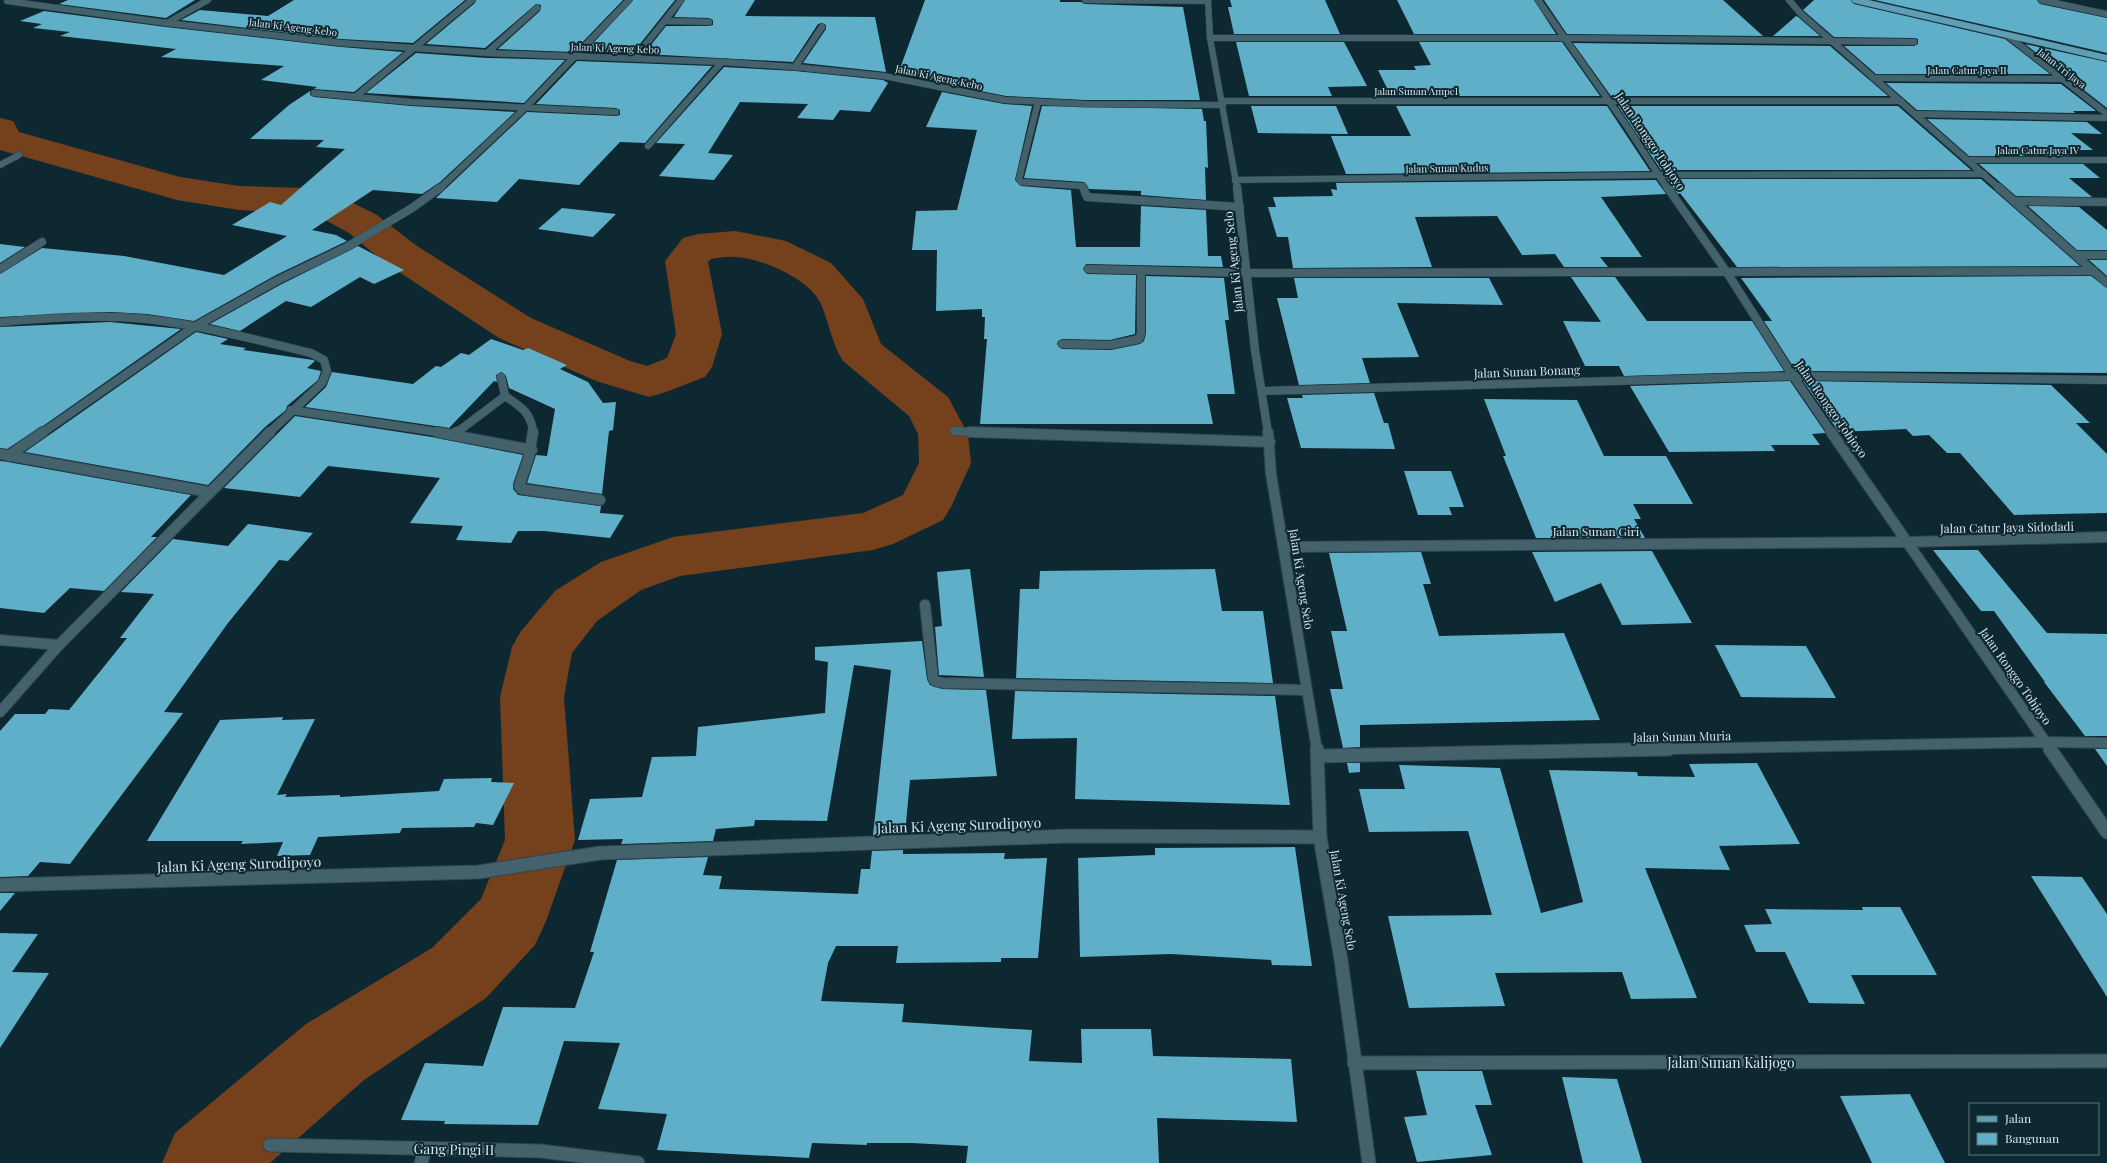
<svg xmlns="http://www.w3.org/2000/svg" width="2107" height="1163" font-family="'Playfair Display',serif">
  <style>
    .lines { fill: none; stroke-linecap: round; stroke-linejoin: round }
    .river { fill: #74411c; fill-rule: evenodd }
    .building { fill: #5fafc9 }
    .minor-far3-casing { stroke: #2e464f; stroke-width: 7 }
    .minor-far2-casing { stroke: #2e464f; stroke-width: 9 }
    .minor-far1-casing { stroke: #2e464f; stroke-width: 12 }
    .minor-casing { stroke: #2e464f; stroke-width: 15 }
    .major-casing { stroke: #2e464f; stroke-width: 7 }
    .minor-far3 { stroke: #44626c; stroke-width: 6 }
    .minor-far2 { stroke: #44626c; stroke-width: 8 }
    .minor-far1 { stroke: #44626c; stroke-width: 10 }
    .minor { stroke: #44626c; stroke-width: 13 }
    .major { stroke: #5e9fb5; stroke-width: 6 }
    .labels { text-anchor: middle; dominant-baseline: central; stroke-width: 4; stroke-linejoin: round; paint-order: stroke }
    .far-street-label { font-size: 10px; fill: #d6e5eb; stroke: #0e2831 }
    .street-label { font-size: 12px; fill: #d6e5eb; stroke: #0e2831 }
    .near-street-label { font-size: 14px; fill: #d6e5eb; stroke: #0e2831 }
  </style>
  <rect width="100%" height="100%" fill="#0e2831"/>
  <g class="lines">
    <path class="river" d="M0 118 13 121 19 132 180 177 239 186 302 188 339 196 377 215 414 244 531 318 630 361 647 366 667 358 676 334 665 261 683 238 698 234 735 231 786 241 831 263 863 299 881 344 948 397 968 434 971 463 951 507 943 520 893 544 873 550 680 576 641 590 597 621 572 653 564 697 575 840 546 921 535 945 486 998 364 1080 270 1163H162L175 1133 306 1024 432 948 481 899 505 840 500 697 512 647 521 631 555 591 601 562 673 537 863 513 903 495 919 463 918 434 909 416 843 361C832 344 829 323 821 304 810 279 761 258 735 257 727 256 719 258 711 259L708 262 722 334 712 367 705 377 666 392 649 397 596 381 499 338 384 262 349 233 314 214 239 210 177 200 0 150Z"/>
  </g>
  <g class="building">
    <path d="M68 0H195L166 18 59 4Z"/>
    <path d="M294 0H465L413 43 341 39 181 20 200 10 268 16Z"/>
    <path d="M476 0H623L573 52 498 49 540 11 541 5 536 4 485 48 426 44 475 3Z"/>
    <path d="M633 0H675L632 54 585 52Z"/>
    <path d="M685 0H755L745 16 875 17 886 72 803 63 826 29V25L822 23 818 24 793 62 644 54 666 26H709L713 25V20L709 18 674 17Z"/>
    <path d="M925 0H1060V2H1081L1085 4 1183 7 1200 100H1085L1006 96 946 84 948 79 898 74Z"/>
    <path d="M1230 0H1325L1340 34H1234L1228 7H1232Z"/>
    <path d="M1397 0H1534L1556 34H1414Z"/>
    <path d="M1544 0H1723L1763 36 1567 34Z"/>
    <path d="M1814 0H1851L1854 4 2005 39 2050 74H1876L1844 46H1914L1918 44V39L1914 38 1834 37 1803 10Z"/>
    <path d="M1875 0H2037L2040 4 2107 18V53Z"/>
    <path d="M44 11 166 27 341 47 403 52 354 92 314 89 317 87 261 80 284 66 161 57 176 49 60 36 70 32 33 28 42 24 20 21Z"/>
    <path d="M1796 16 1798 17 1820 36H1773Z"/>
    <path d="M1236 42H1344L1367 86 1328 87 1332 96H1249Z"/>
    <path d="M1419 42H1562L1600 96H1391L1378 70H1416L1414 66 1431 65Z"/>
    <path d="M1573 43 1830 46 1888 96H1611Z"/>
    <path d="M2025 44 2107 62V108Z"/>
    <path d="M416 53 487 58 565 60 524 103 366 93Z"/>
    <path d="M577 61 712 66 645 143 620 142 579 185 519 179 497 202 436 198 527 112 616 116 620 115V110L616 108 536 104Z"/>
    <path d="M724 67 795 71 883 80 888 83 870 112 840 110 833 120 797 118 808 104 740 102 708 153 733 155 714 180 659 176 685 144 656 143Z"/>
    <path d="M1886 83 2061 84 2096 111H2073L2075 113 1917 110Z"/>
    <path d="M310 91V95L314 97 411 106 515 112 440 182 422 194 373 190 312 230 336 235 347 241 276 275 194 321 147 314 110 312 0 317V274L42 248 124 256 224 275 287 236 232 225 270 202 281 205 345 149 316 147 324 140 250 139 289 105Z"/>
    <path d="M942 92 1004 104 1032 106 1015 180 1021 186 1071 190 1076 247H1140L1141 206 1206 210 1208 256H1221L1223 267 1086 264 1083 269 1087 274 1136 275 1135 334 1110 340 1062 339 1058 341 1057 344 1062 349 1111 350 1140 344 1144 341 1146 333V276L1224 278 1229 320H1225L1235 394H1207L1213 424H980L987 339H984L985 317H982V309L936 311 937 250H912L916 211 957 210 977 130 926 127Z"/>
    <path d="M1042 106 1202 109 1204 121H1206L1208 168 1205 167 1206 200 1141 195V191L1089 189 1084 182 1024 178Z"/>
    <path d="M1251 106H1336L1348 134 1258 133Z"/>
    <path d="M1396 106H1607L1650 171 1346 174 1331 136H1411Z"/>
    <path d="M1618 106H1898L1971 170H1661Z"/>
    <path d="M1927 119 2087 122 2102 134 2071 133 2093 150H2065L2071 156H1969Z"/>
    <path d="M1979 164H2083L2100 178H2069L2092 197 2016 196Z"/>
    <path d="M1667 179H1981L2080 266 1737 267 1680 193 1678 194Z"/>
    <path d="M1656 180 1666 194 1601 197 1642 257H1600L1608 267H1564L1555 254 1522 255 1497 216 1415 217 1432 267 1293 268 1288 237H1277L1268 207H1276L1273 197 1333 196 1331 189 1337 190 1336 183Z"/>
    <path d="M2028 206 2079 207 2107 230V250H2077Z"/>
    <path d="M562 208 616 214 593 237 538 229Z"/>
    <path d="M0 244 25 247 0 263Z"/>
    <path d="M358 246 404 270 374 284 360 277 311 307 286 301 240 331 210 324 280 285Z"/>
    <path d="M2089 260H2107V276L2097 267Z"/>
    <path d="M2091 276 2107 288V373L1796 371 1764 321H1772L1741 278Z"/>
    <path d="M1571 277H1615L1647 321H1752L1784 371 1624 376 1619 366H1585L1563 321 1601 322Z"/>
    <path d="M1294 278H1489L1503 305 1397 303 1419 357 1362 358 1370 383 1299 385 1277 298H1298Z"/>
    <path d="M110 322 181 329 43 426 7 449 0 448V327Z"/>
    <path d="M196 332 228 339 220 344 246 348 243 350 313 360 315 361 307 368 321 371 318 380 287 406 286 410 265 427 208 485 25 452Z"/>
    <path d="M491 339 523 350 528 348 567 365 560 369 588 382 603 403 616 402 613 430 609 431 602 494 527 483 536 455 547 456 555 409 509 388 506 376 502 372 496 375 497 382 494 381 449 428 305 407 326 387 332 372 413 384 436 366 441 367 461 353 469 355Z"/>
    <path d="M1790 381 1825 432V433L1812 434 1820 445H1771L1775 451 1669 452 1630 386Z"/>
    <path d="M1803 381 2051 385 2090 423H2076L2107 454V513L2014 515 1960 453H1947L1929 435 1913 436 1906 429 1839 432Z"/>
    <path d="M1374 393 1384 423H1388L1395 449 1301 448 1287 398H1303L1302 395Z"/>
    <path d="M1484 399 1577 400 1604 456H1666L1693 504H1633L1641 519H1634L1645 538H1536L1503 456H1506Z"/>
    <path d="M295 416 432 437 523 455 513 484V489L518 495 601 506 600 513 624 515 610 538 544 531H518L511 543 456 540 463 526 410 523 440 478 328 466 300 497 224 488Z"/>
    <path d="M0 461 8 462 191 495 151 537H157L104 591 70 588 44 613 0 608Z"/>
    <path d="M1404 471H1451L1464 507H1449L1452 515H1418Z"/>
    <path d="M248 524 313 533 288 561 279 560 228 623 164 712 183 713 70 864 40 862 28 876 0 877V731L15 714H45L49 709 69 710 127 638H120L154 594 121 592 173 539 228 546Z"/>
    <path d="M1933 550H1978L2047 633 2107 634V736H2085L2044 682H2045L1994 611H1981Z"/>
    <path d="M1652 551 1692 623 1622 625 1601 583 1555 602 1532 552Z"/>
    <path d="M1421 552 1431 584H1423L1439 636 1564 633 1600 720 1360 725V747L1343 748 1330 689H1343L1331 631H1347L1329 553Z"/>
    <path d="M970 569 984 677 939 675 935 627 942 626 937 572Z"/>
    <path d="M1215 569 1222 611H1263L1273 683 1016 678 1020 589H1039L1040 571Z"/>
    <path d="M922 641 927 679 930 685 943 689 986 690 997 776 910 780 905 834 873 835 891 670 854 665 827 821 755 820 754 826 716 829 713 841 621 844 623 839 578 840 590 799 642 797 652 757 696 756 698 727 825 713 828 662 815 660V647Z"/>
    <path d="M1715 645 1806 646 1836 698 1741 697Z"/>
    <path d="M1015 691 1275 696 1290 805 1075 799 1077 738 1012 739Z"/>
    <path d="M283 717 282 720 315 719 277 795 287 794 285 797 340 795V797L439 791 444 779 492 778 491 782 514 783 493 825 476 823 474 827 402 828 400 833 318 837 310 855 277 856 283 842 241 844 243 841H147L220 720Z"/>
    <path d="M2095 749H2107V766Z"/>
    <path d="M1347 763H1360V772L1349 773Z"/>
    <path d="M1757 763 1800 844 1719 846 1730 870 1645 868 1697 998 1631 999 1622 972 1495 973 1505 1006 1409 1008 1388 916 1492 915 1468 831 1369 832 1359 789H1405L1399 765 1500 768 1541 913 1583 902 1549 770 1637 772 1638 776 1695 777 1689 764Z"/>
    <path d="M1295 847 1312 966 1272 965 1271 960 1171 954 1080 957 1078 858 1155 855V848Z"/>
    <path d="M903 850V854L1005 853 1004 859 1047 858 1038 958H1001V962L896 963 898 946H836L828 963 821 1001 904 1004 902 1022 1032 1030 1029 1061 1082 1063 1081 1029H1151L1153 1056 1291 1059 1297 1122 1157 1118 1159 1163H966L968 1146 912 1143H867V1145L812 1143 809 1158 657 1150 667 1114 598 1109 620 1043 564 1041 538 1125 444 1124 445 1121 401 1120 425 1063 483 1066 503 1007 575 1008 594 952H590L617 860 708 857 703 875 722 876 719 889 858 894 861 869H870L872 851Z"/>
    <path d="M2031 876 2082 877 2107 914V997Z"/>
    <path d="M0 893H15L0 911Z"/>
    <path d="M1862 907H1900L1937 975H1851L1865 1004 1809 1003 1785 952H1756L1744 925 1772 924 1765 909 1863 910Z"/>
    <path d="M0 933 38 934 12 972 49 973 0 1048Z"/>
    <path d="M1416 1071H1482L1492 1105H1475L1492 1155 1417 1162 1404 1117 1427 1115Z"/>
    <path d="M1562 1077 1617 1079 1642 1163H1583Z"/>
    <path d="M1910 1094 1945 1163H1872L1840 1096Z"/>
  </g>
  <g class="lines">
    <defs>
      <g id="minor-far3">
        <path d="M1085 0 1208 1"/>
        <path d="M1208 0 1210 38 1237 188"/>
        <path d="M1538 0 1628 128 1667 188"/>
        <path d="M1789 0 1801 14 1999 188"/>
        <path d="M2041 0 2107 14"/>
        <path d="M7 1 167 23 341 43 487 53 722 62 795 67 884 76 1005 100 1085 104 1223 105"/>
        <path d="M665 21 709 22"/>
        <path d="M167 23 208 0"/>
        <path d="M2008 36 2107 114"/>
        <path d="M1210 38H1565L1914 42"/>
        <path d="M487 53 537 8"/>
        <path d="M635 58 681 0"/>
        <path d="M795 67 822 27"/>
        <path d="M1873 78 2061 79"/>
        <path d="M314 93 411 102 616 112"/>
        <path d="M355 97 472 0"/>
        <path d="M1222 101H1901"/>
        <path d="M1038 102 1019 179 1021 182 1081 186 1084 188"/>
        <path d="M1917 114 2107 118"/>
        <path d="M648 146 722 62"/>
        <path d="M1969 160H2107"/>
        <path d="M0 165 19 155"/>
        <path d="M1235 180 1658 175 1984 174"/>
        <path d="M440 188 525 108 629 0"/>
      </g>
      <g id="minor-far2">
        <path d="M1083 187 1087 197 1240 207"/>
        <path d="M1237 187 1255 350 1268 433"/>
        <path d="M1667 187 1726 271 1793 376 1832 433"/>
        <path d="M1998 187 2107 283"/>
        <path d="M2014 201 2107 202"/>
        <path d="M2078 255H2107"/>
        <path d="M0 269 42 242"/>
        <path d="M1088 269 1247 273 2094 271"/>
        <path d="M0 322C49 318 98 314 146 319 202 325 256 340 311 353L324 360 327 371 322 383 269 433"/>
        <path d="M1062 344 1111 345 1139 339 1141 333V270"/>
        <path d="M501 377 505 396C520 406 532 413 533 433"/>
        <path d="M1262 391 1793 376 2107 380"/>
        <path d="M291 410 444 433"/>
        <path d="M954 431 999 433"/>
        <path d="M42 433 194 327 278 280 347 247 412 208 441 187"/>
        <path d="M456 433 505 396"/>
      </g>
      <g id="minor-far1">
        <path d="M437 432 532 450"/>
        <path d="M533 432 529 457 519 486 521 489 600 500"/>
        <path d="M970 432 1270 442"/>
        <path d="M1268 432 1271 474 1317 750"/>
        <path d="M1831 432 2051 750"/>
        <path d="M454 434 457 432"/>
        <path d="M0 454 209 492"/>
        <path d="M8 456 43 432"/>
        <path d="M1284 547 1908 542 2107 537"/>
        <path d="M925 605 933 678 935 681 943 683 1306 690"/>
        <path d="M0 640 59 645"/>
        <path d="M0 712 59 645 270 432"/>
        <path d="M1617 750 2047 742 2107 743"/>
      </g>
      <g id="minor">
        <path d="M1317 749 1320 837 1341 960 1369 1163"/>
        <path d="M2050 749 2107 832"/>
        <path d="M1318 756 1669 749"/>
        <path d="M0 885 479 872 600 853 1068 836 1320 837"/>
        <path d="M1354 1063 2107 1061"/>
        <path d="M270 1145 540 1151 638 1163"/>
        <path d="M421 1163 425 1149"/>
      </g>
      <path id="major" d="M1855 0 2107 58"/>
    </defs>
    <use href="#minor-far3" class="minor-far3-casing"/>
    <use href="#minor-far2" class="minor-far2-casing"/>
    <use href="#minor-far1" class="minor-far1-casing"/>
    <use href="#minor" class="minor-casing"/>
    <use href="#major" class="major-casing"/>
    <use href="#minor-far3" class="minor-far3"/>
    <use href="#minor-far2" class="minor-far2"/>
    <use href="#minor-far1" class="minor-far1"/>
    <use href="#minor" class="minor"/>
    <use href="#major" class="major"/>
  </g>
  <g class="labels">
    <g class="far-street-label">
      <text transform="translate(293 27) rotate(7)">Jalan Ki Ageng Kebo</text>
      <text transform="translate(615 48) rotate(2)">Jalan Ki Ageng Kebo</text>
      <text transform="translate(2062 68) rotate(38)">Jalan Tri Jaya</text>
      <text x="1967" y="70">Jalan Catur Jaya II</text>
      <text transform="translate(939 77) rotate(12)">Jalan Ki Ageng Kebo</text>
      <text x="1416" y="91">Jalan Sunan Ampel</text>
      <text x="2038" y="150">Jalan Catur Jaya IV</text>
      <text transform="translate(1447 168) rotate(-1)">Jalan Sunan Kudus</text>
    </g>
    <g class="street-label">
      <text transform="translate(1651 141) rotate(56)">Jalan Ronggo Tohjoyo</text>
      <text transform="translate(1233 262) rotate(-96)">Jalan Ki Ageng Selo</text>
      <text transform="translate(1527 371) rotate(-2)">Jalan Sunan Bonang</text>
      <text transform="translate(1832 409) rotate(55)">Jalan Ronggo Tohjoyo</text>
      <text transform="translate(2007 527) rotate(-1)">Jalan Catur Jaya Sidodadi</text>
      <text x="1596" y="531">Jalan Sunan Giri</text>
      <text transform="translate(1302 579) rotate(81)">Jalan Ki Ageng Selo</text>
      <text transform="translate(2016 676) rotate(55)">Jalan Ronggo Tohjoyo</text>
      <text transform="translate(1682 736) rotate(-1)">Jalan Sunan Muria</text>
      <text transform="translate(1344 900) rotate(80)">Jalan Ki Ageng Selo</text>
    </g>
    <g class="near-street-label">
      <text transform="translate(959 825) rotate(-2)">Jalan Ki Ageng Surodipoyo</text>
      <text transform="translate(239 864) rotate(-2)">Jalan Ki Ageng Surodipoyo</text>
      <text x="1731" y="1062">Jalan Sunan Kalijogo</text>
      <text transform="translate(454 1149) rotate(1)">Gang Pingi II</text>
    </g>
  </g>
  <rect x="1969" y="1103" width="130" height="52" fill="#0e2831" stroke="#5e747b"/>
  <rect x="1977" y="1116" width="20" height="6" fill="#5e9fb5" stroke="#5e747b"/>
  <text x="2005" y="1123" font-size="12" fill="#d6e5eb">Jalan</text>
  <rect x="1977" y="1133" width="20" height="12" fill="#5fafc9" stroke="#5e747b"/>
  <text x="2005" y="1143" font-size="12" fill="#d6e5eb">Bangunan</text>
</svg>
